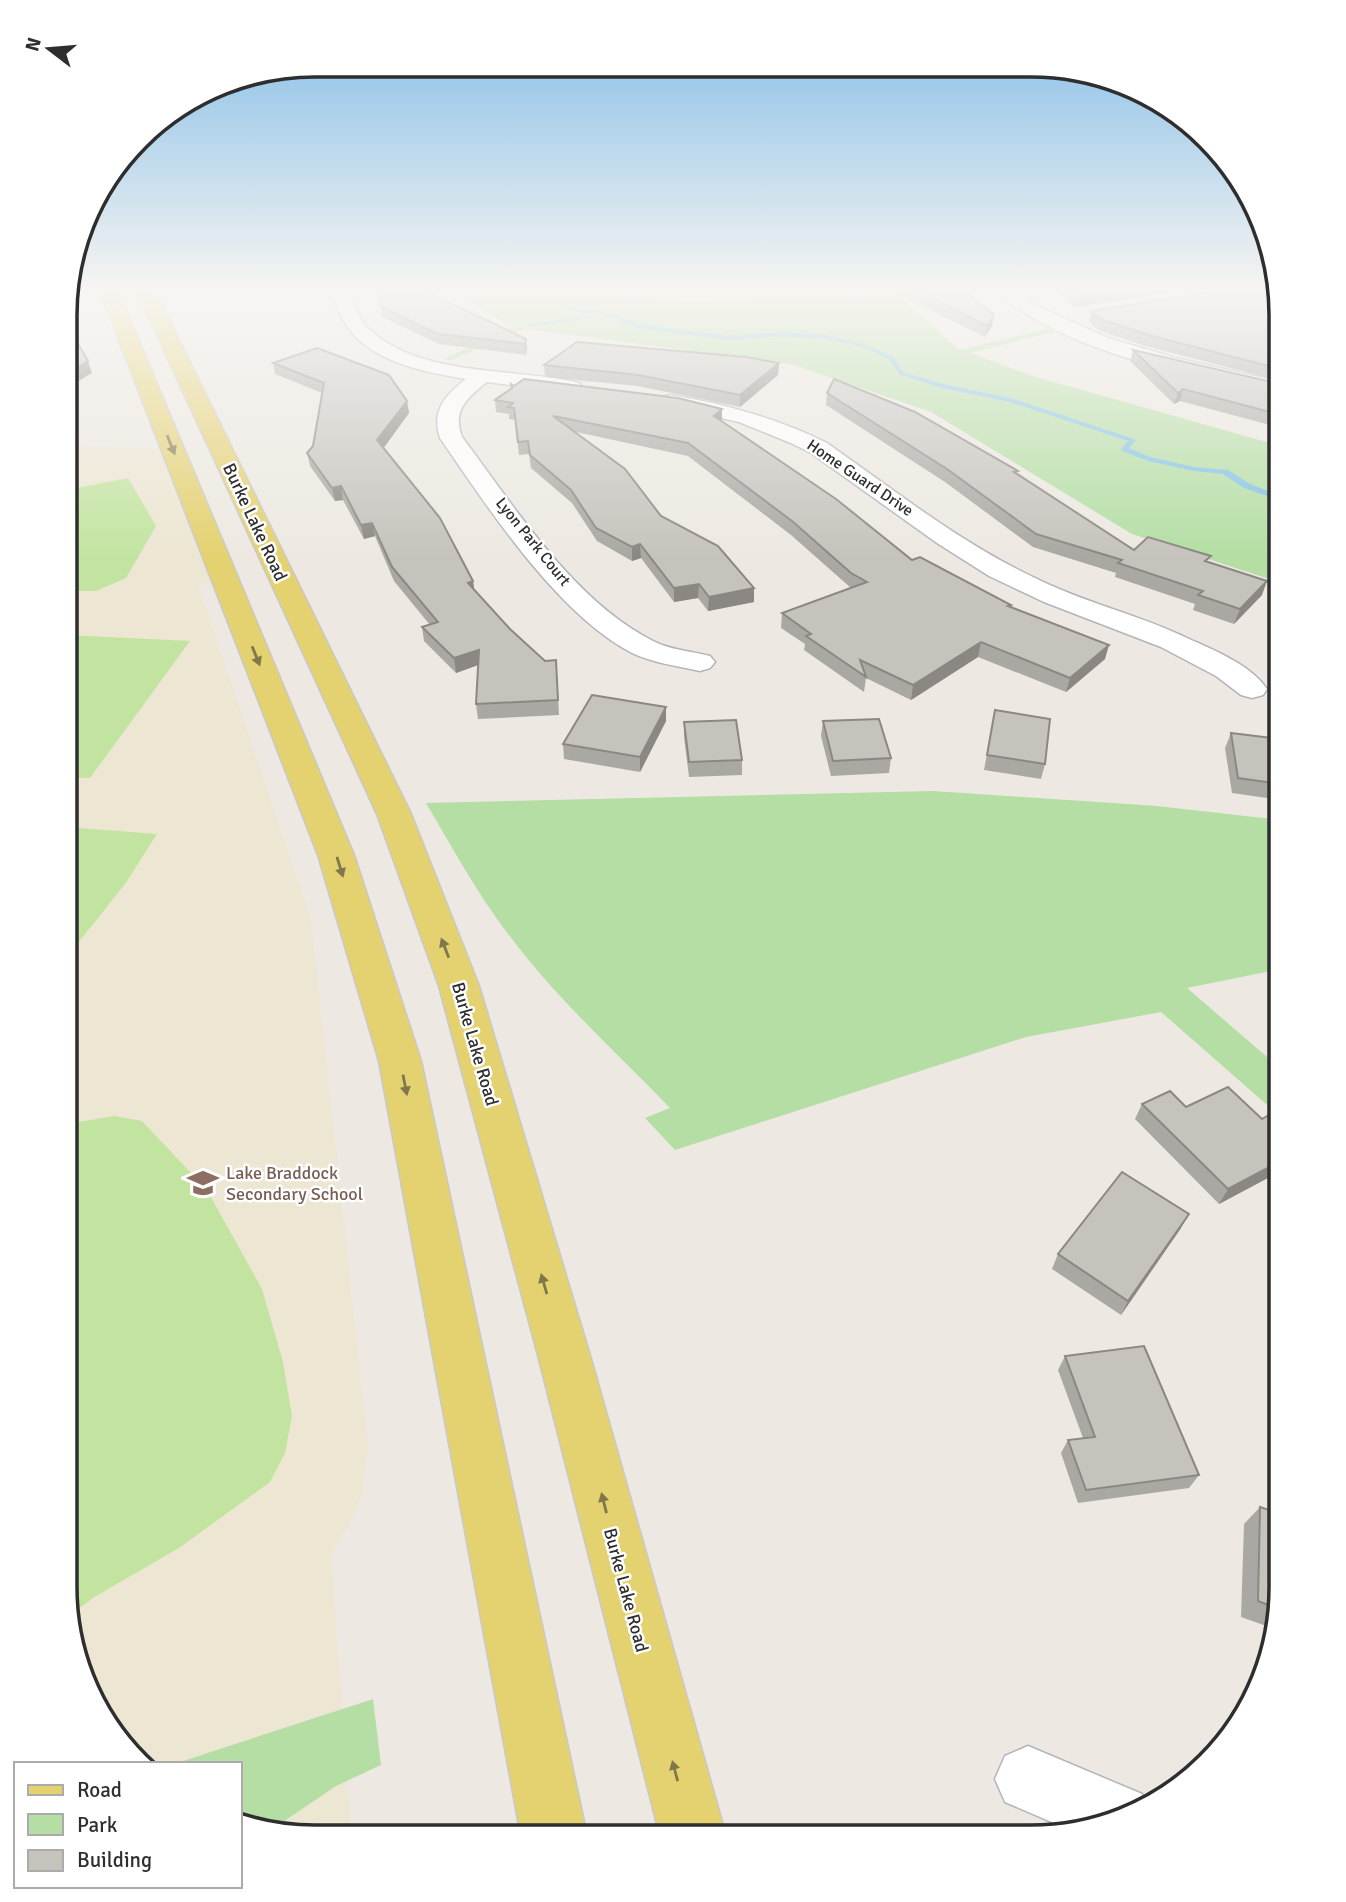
<svg xmlns="http://www.w3.org/2000/svg" width="1346" height="1902" font-family="Signika,sans-serif">
  <style>
    .education { fill: #ede6d3 }
    .green { fill: #b4dea4 }
    .pitch { fill: #c3e4a1 }
    .lines { fill: none; stroke-linecap: round; stroke-linejoin: round }
    .stream { fill: #80c3e4; fill-rule: evenodd }
    .street-casing { stroke: #b2b3bc; stroke-width: 3 }
    .primary-casing { stroke: #c9c9c9; stroke-width: 3 }
    .street { fill: #fff; fill-rule: evenodd }
    .primary { fill: #e4d170; fill-rule: evenodd }
    .wall { fill: #aaa8a3 }
    .shaded-wall { fill: #8b8884 }
    .building { fill: #c6c3bd; stroke: #8b8884; stroke-width: 2 }
    .oneway { fill: #80774c }
    .labels { text-anchor: middle; dominant-baseline: central; stroke-width: 5; stroke-linejoin: round; paint-order: stroke }
    .far-street-label { font-size: 16px; fill: #2e2e2e; stroke: #fff }
    .street-label { font-size: 18px; fill: #2e2e2e; stroke: #fff }
    .education-label { font-size: 18px; fill: #785e54; stroke: #fff; text-anchor: start }
    .rim { fill: none; stroke: #2e2e2e; stroke-width: 3.5 }
  </style>
  <rect width="100%" height="100%" fill="#ede9e2"/>
  <path class="education" d="M67 446 168 449 221 580 198 585 311 920 368 1445 362 1494 352 1519 331 1555 351 1835H283L240 1817V1764H145L90 1697 65 1587Z"/>
  <g class="green">
    <path d="M458 291H592L628 297 690 301 898 295 959 350 1048 329 1054 332 970 353 1036 377 1281 446V583L1132 534 931 412 791 364 525 329 451 360 443 359 513 327 463 299Z"/>
    <path d="M933 791 1157 806 1281 820V969L1187 988 1281 1069V1117L1161 1012 1026 1037 675 1150 645 1118 670 1108C617 1053 558 1000 512 939 479 897 453 849 426 803Z"/>
    <path d="M373 1699 381 1765 336 1786 271 1830 240 1817V1764H174Z"/>
  </g>
  <g class="pitch">
    <path d="M128 478 156 526 126 578 96 591H66L67 490Z"/>
    <path d="M66 635 190 641 90 778 66 777Z"/>
    <path d="M66 827 157 834 125 884 66 958Z"/>
    <path d="M114 1116 142 1121 207 1190 262 1289 283 1362 292 1416 285 1453 270 1482 179 1548 96 1596 71 1614 65 1587 66 1124Z"/>
  </g>
  <g class="lines">
    <g class="stream">
      <path d="M567 307 615 314 638 324 729 336 784 332 825 335 861 343 893 357 903 372 943 384 1014 399 1134 439 1136 440 1129 448 1150 457 1194 467 1228 470 1250 484 1281 496V501L1244 488 1223 474 1194 471 1148 461 1122 451 1121 449 1128 441 1010 402 942 388 899 374 889 359 859 346 825 339 784 336 729 340 637 328 614 318 565 310Z"/>
      <path d="M588 315 590 318 529 327 526 325Z"/>
    </g>
    <defs>
      <g id="street">
        <path d="M331 291H349C354 304 358 319 369 329 421 378 514 367 579 383L582 387 579 391 572 393 487 382C467 398 452 410 462 437 514 506 573 601 653 641 670 650 691 651 710 656L715 662 710 668 700 671C678 666 653 663 632 653 557 614 488 508 440 438 431 411 445 395 466 379 430 373 380 364 354 335 343 323 337 307 331 291Z"/>
        <path d="M995 291H1016L1041 308 1108 338 1176 358 1281 382V394C1193 375 1092 359 1016 307 1009 302 1001 298 995 291Z"/>
        <path d="M670 395C725 404 777 418 827 443 894 490 959 542 1033 577 1082 602 1137 614 1187 638 1213 650 1250 664 1267 689L1263 695 1252 698 1241 695 1216 676 1161 647 1044 602 989 576 937 543 811 453 793 444 739 422 663 405 660 401 663 397Z"/>
        <path d="M1028 1746 1142 1794 1148 1806 1141 1812 1068 1829 1005 1802 995 1779 1005 1756Z"/>
      </g>
      <g id="primary">
        <path d="M100 291H118L354 855 421 1061 587 1836H521L379 1061 318 855Z"/>
        <path d="M137 291H155L411 814 479 986 591 1359 726 1836H660L539 1359 439 986 377 814Z"/>
      </g>
    </defs>
    <use href="#street" class="street-casing"/>
    <use href="#primary" class="primary-casing"/>
    <use href="#street" class="street"/>
    <use href="#primary" class="primary"/>
  </g>
  <g class="wall">
    <path d="M379 291 430 294 526 339 527 350 526 355 439 344 382 317Z"/>
    <path d="M672 291H736V294Z"/>
    <path d="M893 291H964L994 315 992 326 985 337Z"/>
    <path d="M1058 291H1181L1074 307Z"/>
    <path d="M1091 311 1281 315V381L1145 346 1098 330 1089 321Z"/>
    <path d="M1133 350 1281 384V428L1180 401 1174 404 1130 361Z"/>
    <path d="M273 363 407 401 409 413 383 448 473 581 474 590 510 629 545 661 556 660 559 715 478 719 476 704 478 665 456 673 424 641 422 627 430 625 394 581 375 536 364 539 343 500 335 501 310 466 307 453 313 446 322 393 275 374Z"/>
    <path d="M779 363 778 375 740 407 638 386 545 377 544 365Z"/>
    <path d="M514 386 722 409V421L912 560 1010 607 1105 659 1066 692 978 657 911 700 866 678 864 692 804 650 805 644 781 628 782 613 851 588 791 535 688 456 576 432 661 516 754 602 708 611 698 598 674 602 641 558 632 561 597 541 572 503 531 468 529 454 519 455 515 420 509 419V414L496 412 495 400Z"/>
    <path d="M827 393 1017 474 1134 550 1208 562 1262 595 1234 624 1193 610 1195 604 1115 577 1116 573 1033 547 945 482 826 405Z"/>
    <path d="M995 710 1045 764 1041 779 984 770Z"/>
    <path d="M666 721 640 772 564 759 563 744Z"/>
    <path d="M823 721 891 758 889 773 831 776 821 736Z"/>
    <path d="M684 722 742 760V775L689 777 684 737Z"/>
    <path d="M1231 733 1281 739V800L1232 793 1225 748Z"/>
    <path d="M1142 1104 1186 1107 1262 1119 1281 1111V1171L1219 1204 1135 1119Z"/>
    <path d="M1181 1228 1121 1315 1052 1269 1058 1254Z"/>
    <path d="M1065 1356 1199 1475 1189 1488 1078 1503 1061 1453 1068 1440 1083 1438 1058 1370Z"/>
    <path d="M1260 1507 1281 1603 1272 1628 1241 1617 1244 1524Z"/>
  </g>
  <g class="shaded-wall">
    <path d="M415 291H447L416 296Z"/>
    <path d="M1114 291H1181L1074 307 1077 296Z"/>
    <path d="M994 315 992 326 985 337 987 326Z"/>
    <path d="M526 339 527 350 526 355 525 344Z"/>
    <path d="M88 361 92 373 67 388V374Z"/>
    <path d="M779 363 778 375 740 407V395Z"/>
    <path d="M1183 389 1180 401 1174 404 1178 393Z"/>
    <path d="M407 401 409 413 380 453 377 440Z"/>
    <path d="M722 409V421L714 416Z"/>
    <path d="M341 486 343 500 335 501 332 488Z"/>
    <path d="M372 523 375 536 364 539 361 525Z"/>
    <path d="M640 544 641 558 632 561V547Z"/>
    <path d="M473 581 475 595 468 583Z"/>
    <path d="M1267 581 1262 595 1234 624 1240 609Z"/>
    <path d="M699 584 698 598 674 602V588Z"/>
    <path d="M754 588V602L708 611 709 597Z"/>
    <path d="M981 642 978 657 911 700 913 685Z"/>
    <path d="M1109 645 1105 659 1066 692 1070 678Z"/>
    <path d="M479 650 481 664 456 673 454 658Z"/>
    <path d="M666 707V721L640 772V757Z"/>
    <path d="M1281 1161V1171L1219 1204 1228 1189Z"/>
    <path d="M1189 1214 1181 1228 1121 1315 1128 1301Z"/>
  </g>
  <g class="building">
    <path d="M379 291H425L526 339 525 344 438 334 381 307Z"/>
    <path d="M916 291H964L994 315 987 326Z"/>
    <path d="M1071 291H1114L1077 296Z"/>
    <path d="M1219 291H1276L1281 315V369L1148 335 1100 319 1091 311Z"/>
    <path d="M74 337 88 361 67 374V338Z"/>
    <path d="M577 342 746 357 779 363 740 395 638 375 544 365Z"/>
    <path d="M317 348 389 375 407 401 377 440 440 518 473 581 468 583 510 629 545 661 556 660 558 700 476 704 479 650 454 658 422 627 438 622 392 567 372 523 361 525 341 486 332 488 307 453 313 446 324 383 273 363Z"/>
    <path d="M1133 350 1281 384V415L1183 389 1178 393Z"/>
    <path d="M524 379 678 398 722 409 714 416 836 499 912 560 920 557 1011 605 1008 606 1109 645 1070 678 981 642 913 685 860 660 866 677 806 636 811 634 782 613 867 582 851 573 792 521 688 443 553 416 625 469 661 516 718 546 754 588 709 597 699 584 674 588 640 544 632 547 596 528 571 490 530 455 528 441 518 442 514 408 508 407 513 403 495 400 512 388 511 384 514 386Z"/>
    <path d="M834 379 915 412 1018 471 1014 472 1134 550 1148 537 1211 556 1205 561 1267 581 1240 609 1198 595 1203 591 1118 563 1122 560 1036 534 947 469 827 393Z"/>
    <path d="M592 695 666 707 640 757 563 744Z"/>
    <path d="M995 710 1050 719 1045 764 987 755Z"/>
    <path d="M879 719 891 758 833 761 823 721Z"/>
    <path d="M736 720 742 760 689 762 684 722Z"/>
    <path d="M1231 733 1281 739V784L1238 778Z"/>
    <path d="M1228 1087 1262 1119 1279 1109 1281 1111V1161L1228 1189 1142 1104 1170 1091 1186 1107Z"/>
    <path d="M1122 1172 1189 1214 1128 1301 1058 1254Z"/>
    <path d="M1144 1346 1199 1475 1086 1490 1068 1440 1095 1437 1065 1356Z"/>
    <path d="M1260 1507 1281 1514V1603L1279 1609 1258 1601Z"/>
  </g>
  <defs><path id="oneway-solid" d="M-6-.8H1V-3.2L6.5 0L1 3.2V.8H-6Z" transform="scale(1.75)"/></defs>
  <g class="oneway">
    <use href="#oneway-solid" transform="translate(171 445) rotate(68)"/>
    <use href="#oneway-solid" transform="translate(256 656) rotate(68)"/>
    <use href="#oneway-solid" transform="translate(340 867) rotate(73)"/>
    <use href="#oneway-solid" transform="translate(445 948) rotate(-111)"/>
    <use href="#oneway-solid" transform="translate(405 1085) rotate(79)"/>
    <use href="#oneway-solid" transform="translate(544 1284) rotate(-106)"/>
    <use href="#oneway-solid" transform="translate(604 1503) rotate(-104)"/>
    <use href="#oneway-solid" transform="translate(675 1771) rotate(-105)"/>
  </g>
  <linearGradient id="sky" x2="0" y2="1"><stop stop-color="#7ebae6"/><stop offset="0.52" stop-color="#f7f5f2"/><stop offset="1" stop-color="#f7f5f2" stop-opacity="0"/></linearGradient>
  <rect width="1346" height="557" fill="url(#sky)"/>
  <defs>
    <symbol id="school-bare" viewBox="-9 -9 18 18"><path d="M0-5L7-2L0 1L-7-2ZM-4 1L0 2.5L4 1V4Q0 6-4 4Z" fill="#8d6e63" stroke="#fff" stroke-width="2.5" paint-order="stroke"/></symbol>
  </defs>
  <g fill-rule="evenodd">
    <use href="#school-bare" x="181" y="1161" width="44" height="44"/>
  </g>
  <g class="labels">
    <g class="far-street-label">
      <text transform="translate(860 478) rotate(34)">Home Guard Drive</text>
      <text transform="translate(533 542) rotate(51)">Lyon Park Court</text>
    </g>
    <g class="street-label">
      <text transform="translate(255 522) rotate(65)">Burke Lake Road</text>
      <text transform="translate(475 1044) rotate(74)">Burke Lake Road</text>
      <text transform="translate(626 1590) rotate(75)">Burke Lake Road</text>
    </g>
    <g class="education-label">
      <text x="226" y="1173">Lake Braddock<tspan x="226" dy="21">Secondary School</tspan></text>
    </g>
  </g>
  <path d="M0 0H1346V1902H0ZM315 77H1031A238 238 0 0 1 1269 315V1587A238 238 0 0 1 1031 1825H315A238 238 0 0 1 77 1587V315A238 238 0 0 1 315 77Z" fill="#fff" fill-rule="evenodd"/>
  <path class="rim" d="M315 77H1031A238 238 0 0 1 1269 315V1587A238 238 0 0 1 1031 1825H315A238 238 0 0 1 77 1587V315A238 238 0 0 1 315 77Z"/>
  <rect x="14" y="1762" width="228" height="126" fill="#ffffff" stroke="#ababab" stroke-width="2"/>
  <rect x="28" y="1785" width="35" height="10" fill="#e4d170" stroke="#ababab" stroke-width="2"/>
  <text x="77" y="1797" font-size="21" fill="#2e2e2e">Road</text>
  <rect x="28" y="1814" width="35" height="21" fill="#b4dea4" stroke="#ababab" stroke-width="2"/>
  <text x="77" y="1832" font-size="21" fill="#2e2e2e">Park</text>
  <rect x="28" y="1850" width="35" height="21" fill="#c6c3bd" stroke="#ababab" stroke-width="2"/>
  <text x="77" y="1867" font-size="21" fill="#2e2e2e">Building</text>
  <g transform="translate(49 49) rotate(286)" stroke="#ffffff" stroke-width="5" paint-order="stroke">
  <path d="M0-5L12 26L0 18L-12 26Z" fill="#2e2e2e"/>
  <text y="-10" font-size="19" font-weight="bold" text-anchor="middle" fill="#2e2e2e">N</text>
  </g>
</svg>
